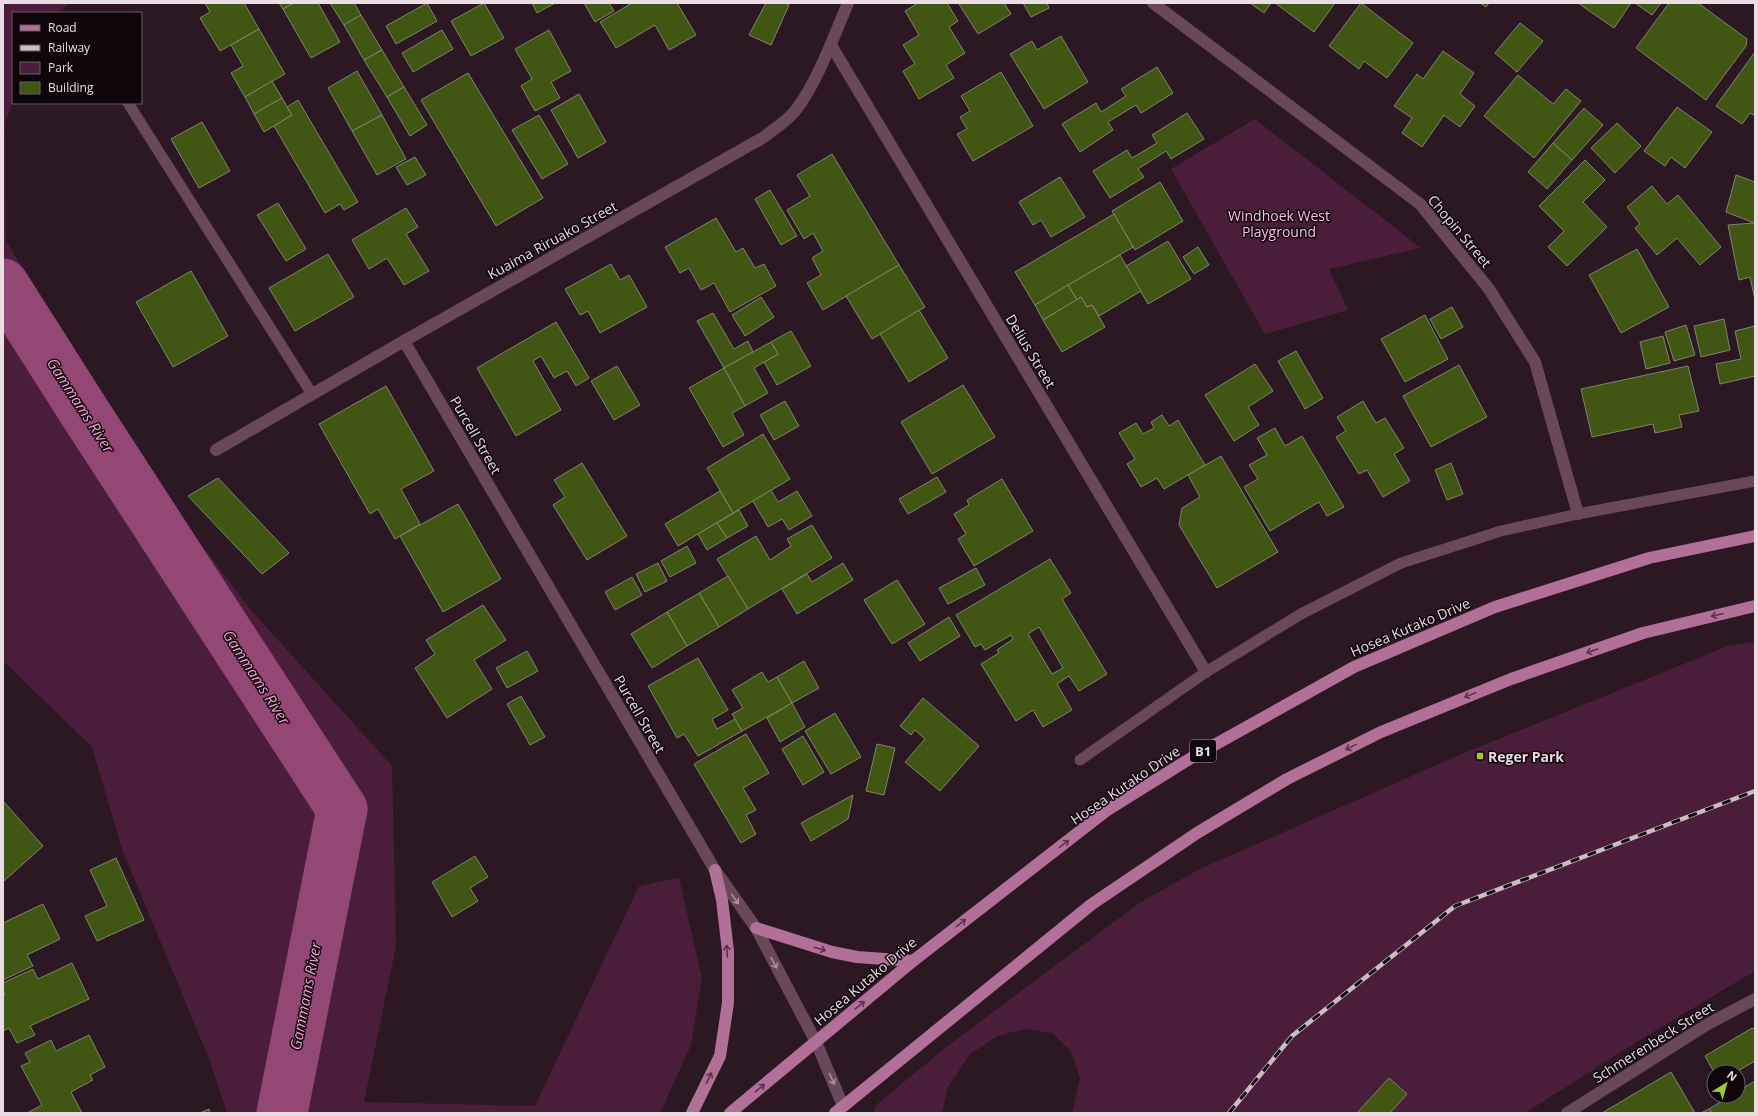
<svg xmlns="http://www.w3.org/2000/svg" width="1758" height="1116" font-family="'Open Sans',sans-serif">
  <style>
    .green { fill: #4a1e3a }
    .lines { fill: none; stroke-linecap: round; stroke-linejoin: round }
    .river { stroke: #924775; stroke-width: 51 }
    .building { fill: #425613; stroke: #7d866e; fill-rule: evenodd }
    .lane { stroke: #69485b; stroke-width: 11 }
    .street { stroke: #69485b; stroke-width: 12 }
    .primary { stroke: #b26f97; stroke-width: 12 }
    .rail-casing { stroke: #cbbdc4; stroke-width: 4.5 }
    .rail { stroke: #0e060b; stroke-width: 3; stroke-dasharray: 9; stroke-linecap: butt }
    .oneway { stroke: #58354a }
    .oneway2 { stroke: #aa92a0 }
    .poi-dot { fill: #9eca2e; stroke: #0e060b; stroke-width: 1.5 }
    .labels { text-anchor: middle; dominant-baseline: central; stroke-width: 3; stroke-linejoin: round; paint-order: stroke }
    .shield { fill: #0e060b; stroke: #a99ca3; stroke-width: 1 }
    .shield-label { font-size: 13px; font-weight: bold; fill: #ebdde4 }
    .park-label { font-size: 14px; fill: #ffbee2; stroke: #0e060b }
    .street-label { font-size: 14px; fill: #ebdde4; stroke: #0e060b }
    .poi-label { font-size: 14px; font-weight: bold; fill: #ebdde4; stroke: #0e060b; text-anchor: start }
    .water-label { font-size: 15px; font-style: italic; fill: #f6a2d3; stroke: #0e060b }
  </style>
  <rect width="100%" height="100%" fill="#2b1823"/>
  <g class="green">
    <path d="M3 3H70L57 13H13V101L5 123 6 241 145 470 250 609 392 766 396 946 364 1102 535 1106 639 886 679 878 702 978 691 1045 660 1113H227L210 1061 122 849 92 747 3 661Z"/>
    <path d="M1255 119 1421 248 1329 269 1348 310 1265 334 1171 169Z"/>
    <path d="M1755 642V971L1643 1038 1525 1113H1072L1080 1078 1071 1051 1052 1033 1024 1029 998 1036 970 1054 948 1087 942 1113H873L876 1105 945 1048 1141 902 1200 869 1457 756 1728 646Z"/>
  </g>
  <g class="lines">
    <path class="river" d="M3 284 85 413 342 809 282 1113"/>
  </g>
  <g class="building">
    <path d="M205 3H244L259 29 220 51 200 18 210 12Z"/>
    <path d="M279 3H294L283 9Z"/>
    <path d="M294 3H318L340 42 311 58 283 9Z"/>
    <path d="M330 3H354L361 15 344 25Z"/>
    <path d="M427 3 437 21 396 44 386 26Z"/>
    <path d="M484 3 504 38 471 56 451 21Z"/>
    <path d="M532 3H555L537 13Z"/>
    <path d="M584 3H609L614 11 595 22Z"/>
    <path d="M632 3H677L696 35 669 50 655 25 616 48 600 22Z"/>
    <path d="M766 3H785L789 5 771 45 749 35Z"/>
    <path d="M918 3H947L958 21 949 27 965 53 946 65 954 78 919 99 903 71 915 64 903 45 919 35 905 11Z"/>
    <path d="M961 3H1004L1011 14 978 34 959 4Z"/>
    <path d="M1023 3H1047L1049 8 1031 17Z"/>
    <path d="M1250 3H1271L1264 13Z"/>
    <path d="M1275 3H1335L1314 32Z"/>
    <path d="M1361 3 1413 43 1387 78 1364 61 1359 69 1329 46Z"/>
    <path d="M1480 3H1489L1486 7Z"/>
    <path d="M1578 3H1631L1614 28Z"/>
    <path d="M1635 3H1661L1652 15Z"/>
    <path d="M1669 3H1698L1747 39 1746 46 1706 100 1636 48Z"/>
    <path d="M361 15 382 50 364 60 344 25Z"/>
    <path d="M1520 23 1543 41 1517 72 1495 53Z"/>
    <path d="M259 29 285 74 245 97 231 73 243 66 231 45Z"/>
    <path d="M442 30 453 49 413 72 402 53Z"/>
    <path d="M549 30 571 71 551 82 560 98 535 111 521 86 532 79 515 49Z"/>
    <path d="M1061 36 1088 82 1044 109 1010 54 1032 41 1037 50Z"/>
    <path d="M382 50 404 87 387 97 364 60Z"/>
    <path d="M1443 51 1474 73 1460 94 1475 106 1460 127 1444 115 1422 147 1402 133 1412 118 1394 106 1417 74 1423 79Z"/>
    <path d="M1755 52V116L1750 113 1742 124 1716 106Z"/>
    <path d="M1157 67 1173 93 1141 113 1136 105 1108 122 1113 130 1080 152 1062 124 1096 103 1101 112 1126 96 1121 89Z"/>
    <path d="M357 71 382 115 352 131 328 88Z"/>
    <path d="M1001 72 1033 126 973 161 957 134 967 129 960 117 970 111 961 96Z"/>
    <path d="M468 73 543 198 496 226 421 100Z"/>
    <path d="M1518 75 1553 104 1566 89 1581 101 1534 158 1484 116Z"/>
    <path d="M272 81 282 98 254 114 245 97Z"/>
    <path d="M404 87 427 125 410 136 387 97Z"/>
    <path d="M579 94 606 142 578 158 551 110Z"/>
    <path d="M282 98 292 115 264 132 254 114Z"/>
    <path d="M298 100 358 202 344 210 340 204 325 213 274 126 292 115 287 107Z"/>
    <path d="M1677 107 1712 132 1685 168 1671 157 1665 166 1644 151Z"/>
    <path d="M1584 108 1603 125 1572 160 1553 143Z"/>
    <path d="M1187 113 1204 139 1171 159 1166 151 1138 169 1144 177 1110 198 1093 171 1127 150 1132 158 1157 143 1152 135Z"/>
    <path d="M382 115 406 159 377 175 352 131Z"/>
    <path d="M539 115 568 164 542 179 512 130Z"/>
    <path d="M202 122 230 171 199 188 171 139Z"/>
    <path d="M1617 123 1641 146 1615 173 1591 148Z"/>
    <path d="M1553 143 1572 160 1547 189 1528 172Z"/>
    <path d="M832 154 899 265 823 310 807 283 821 275 812 258 823 251 813 233 804 239 787 210 810 196 797 175Z"/>
    <path d="M415 157 426 175 407 185 396 167Z"/>
    <path d="M1585 160 1605 180 1583 202 1607 227 1567 266 1548 247 1564 231 1539 206Z"/>
    <path d="M1736 175 1755 182V300L1750 277 1739 280 1728 225 1754 223 1726 212Z"/>
    <path d="M1060 177 1085 217 1051 237 1041 220 1033 225 1019 202Z"/>
    <path d="M1160 182 1183 221 1135 250 1112 211Z"/>
    <path d="M1652 186 1667 204 1678 195 1721 247 1700 265 1677 238 1657 255 1635 228 1640 224 1627 207Z"/>
    <path d="M770 190 797 236 781 245 755 199Z"/>
    <path d="M278 203 306 249 286 261 257 215Z"/>
    <path d="M406 208 418 227 406 234 429 271 404 285 387 258 369 269 352 240Z"/>
    <path d="M1114 214 1133 247 1035 305 1015 272Z"/>
    <path d="M716 218 736 252 743 248 755 268 764 264 776 286 730 312 714 283 701 290 689 268 680 273 665 247Z"/>
    <path d="M1168 241 1191 279 1148 304 1126 266Z"/>
    <path d="M1198 247 1209 265 1194 274 1183 257Z"/>
    <path d="M1637 249 1669 307 1621 333 1589 275Z"/>
    <path d="M328 254 354 297 295 331 269 288Z"/>
    <path d="M1120 255 1141 291 1099 316 1092 305 1087 307 1081 297 1077 300 1068 285Z"/>
    <path d="M611 264 620 280 629 275 647 307 600 333 588 311 580 315 565 289Z"/>
    <path d="M899 265 925 307 872 339 846 296Z"/>
    <path d="M191 271 228 336 173 367 136 302Z"/>
    <path d="M1068 285 1077 300 1043 320 1035 305Z"/>
    <path d="M761 297 774 317 745 336 732 315Z"/>
    <path d="M1081 297 1087 307 1092 305 1105 327 1062 352 1043 320Z"/>
    <path d="M1452 307 1463 327 1441 339 1430 319Z"/>
    <path d="M919 310 948 358 909 382 880 334Z"/>
    <path d="M713 313 734 349 748 341 753 352 724 368 697 321Z"/>
    <path d="M1425 315 1448 359 1405 382 1381 339Z"/>
    <path d="M1724 319 1730 350 1701 357 1694 326Z"/>
    <path d="M556 322 589 378 576 386 567 371 554 378 541 356 533 361 561 410 516 436 477 368Z"/>
    <path d="M1686 325 1695 355 1674 361 1665 332Z"/>
    <path d="M1755 326V376L1720 384 1716 364 1741 359 1735 331Z"/>
    <path d="M791 331 811 366 777 385 764 362 778 354 771 342Z"/>
    <path d="M1663 336 1670 363 1646 369 1640 342Z"/>
    <path d="M771 342 778 354 754 368 768 393 745 406 724 368Z"/>
    <path d="M1296 351 1323 398 1305 409 1278 361Z"/>
    <path d="M1255 364 1273 391 1248 407 1259 425 1234 441 1205 395Z"/>
    <path d="M1459 365 1487 417 1431 447 1403 396Z"/>
    <path d="M617 366 640 405 614 420 591 381Z"/>
    <path d="M1688 366 1699 411 1679 415 1682 427 1655 433 1653 424 1592 437 1581 389Z"/>
    <path d="M724 368 745 406 732 413 744 435 723 447 689 388Z"/>
    <path d="M963 385 995 437 932 474 901 422Z"/>
    <path d="M386 386 434 471 401 489 420 524 395 539 378 509 370 514 319 424Z"/>
    <path d="M785 401 799 426 774 440 760 415Z"/>
    <path d="M1363 401 1376 423 1385 418 1404 448 1394 454 1410 481 1383 497 1367 470 1359 474 1336 437 1346 431 1337 417Z"/>
    <path d="M1162 415 1169 426 1178 420 1205 465 1164 489 1157 478 1141 487 1127 464 1135 459 1119 433 1136 423 1143 434 1154 428 1151 422Z"/>
    <path d="M1275 428 1285 446 1302 436 1344 507 1327 516 1319 502 1270 531 1244 487 1258 479 1249 465 1267 455 1257 438Z"/>
    <path d="M763 434 790 479 733 513 707 468Z"/>
    <path d="M1221 456 1278 552 1217 588 1179 525 1182 508 1200 497 1188 475Z"/>
    <path d="M582 463 627 536 587 560 553 505 565 497 554 480Z"/>
    <path d="M1451 463 1463 494 1447 500 1435 470Z"/>
    <path d="M937 477 946 492 908 514 899 499Z"/>
    <path d="M218 478 289 553 262 574 188 496Z"/>
    <path d="M1002 479 1033 531 974 566 958 539 966 534 954 514 969 505 967 500Z"/>
    <path d="M771 490 778 502 797 491 812 516 789 530 782 519 768 527 753 501Z"/>
    <path d="M720 491 733 513 678 546 665 524Z"/>
    <path d="M458 504 501 579 443 612 400 536Z"/>
    <path d="M739 510 748 526 727 538 717 523Z"/>
    <path d="M717 523 727 538 707 550 698 534Z"/>
    <path d="M812 525 832 558 748 609 717 559 756 536 770 560 791 546 787 539Z"/>
    <path d="M687 546 696 563 670 577 661 561Z"/>
    <path d="M1050 559 1071 593 1062 599 1107 674 1079 691 1069 676 1057 684 1072 710 1043 727 1033 710 1016 721 981 664 999 653 997 650 1013 639 1011 635 985 650 981 644 975 647 956 615ZM1039 627 1063 668 1052 674 1028 634Z"/>
    <path d="M658 563 667 581 645 592 636 574Z"/>
    <path d="M843 563 853 580 797 614 782 589 807 574 812 582Z"/>
    <path d="M976 568 985 585 948 604 939 588Z"/>
    <path d="M728 576 748 609 719 627 699 593Z"/>
    <path d="M632 577 642 595 615 610 605 592Z"/>
    <path d="M897 580 925 624 892 644 864 600Z"/>
    <path d="M699 593 719 627 687 646 667 612Z"/>
    <path d="M483 605 506 640 474 660 492 689 447 718 415 668 435 654 426 640Z"/>
    <path d="M667 612 687 646 652 668 631 634Z"/>
    <path d="M949 617 960 636 920 661 908 643Z"/>
    <path d="M527 651 538 671 507 688 496 668Z"/>
    <path d="M698 658 728 710 712 719 717 729 735 719 742 731 698 756 684 734 677 738 648 686Z"/>
    <path d="M804 661 819 688 792 703 777 677Z"/>
    <path d="M762 672 768 682 777 677 792 703 742 731 732 714 743 708 732 690Z"/>
    <path d="M521 696 545 737 530 745 507 704Z"/>
    <path d="M923 698 979 746 940 791 905 762 925 739 915 730 911 735 900 726Z"/>
    <path d="M792 703 805 727 780 742 767 718Z"/>
    <path d="M835 713 861 757 831 774 805 731Z"/>
    <path d="M746 734 769 773 743 788 756 810 746 815 756 834 741 843 694 764Z"/>
    <path d="M803 736 824 772 803 785 782 749Z"/>
    <path d="M877 744 895 748 884 795 866 791Z"/>
    <path d="M853 795 848 819 811 841 801 823Z"/>
    <path d="M3 801 43 846 4 881 3 880Z"/>
    <path d="M475 856 488 877 470 888 478 901 452 917 432 882Z"/>
    <path d="M116 858 144 920 97 941 85 916 107 906 90 870Z"/>
    <path d="M43 904 60 939 27 955 33 966 3 980V923Z"/>
    <path d="M72 963 89 999 30 1026 35 1035 17 1043 9 1028 3 1031V996L5 995 3 990V983L33 969 38 979Z"/>
    <path d="M1752 1028 1755 1029V1061L1736 1072H1714L1705 1056Z"/>
    <path d="M89 1035 105 1067 90 1075 93 1080 71 1092 82 1113H27L42 1105 21 1066 30 1062 25 1053 51 1040 56 1051Z"/>
    <path d="M1671 1072 1695 1113H1602Z"/>
    <path d="M1389 1078 1407 1094 1390 1113H1357Z"/>
    <path d="M1755 1081V1113H1712L1709 1109 1730 1096H1738V1091Z"/>
    <path d="M209 1109 210 1113H200Z"/>
    <path d="M1709 1109 1712 1113H1701Z"/>
  </g>
  <g class="lines">
    <g class="lane">
      <path d="M128 103 312 394"/>
      <path d="M1080 760 1206 672 1301 614 1401 563 1501 531 1578 514 1755 481"/>
    </g>
    <g class="street">
      <path d="M1153 3 1420 204 1489 289 1535 362 1578 514"/>
      <path d="M831 45 1206 672"/>
      <path d="M404 341 715 870 756 928 816 1042 843 1106"/>
      <path d="M216 450 404 341 764 137C774 129 787 121 795 111 817 83 834 36 848 3"/>
      <path d="M1567 1113 1708 1024 1755 999"/>
    </g>
    <g class="primary">
      <path d="M756 928 832 952 857 957 913 961"/>
      <path d="M692 1113 720 1056 728 1003V951L722 900 715 870"/>
      <path d="M730 1113 913 961 1106 811 1191 758 1354 667 1495 607 1649 558 1755 536"/>
      <path d="M835 1113 1092 904 1197 833 1287 779 1381 732 1511 679 1643 633 1755 606"/>
    </g>
    <defs>
      <path id="rail" d="M1229 1113 1292 1036 1455 906 1755 791"/>
    </defs>
    <use href="#rail" class="rail-casing"/>
    <use href="#rail" class="rail"/>
  </g>
  <defs><path id="oneway-shaft" d="M-6 0H5M1.5-3L5.5 0L1.5 3" fill="none" stroke-width="1.6" stroke-linecap="round" stroke-linejoin="round"/></defs>
  <g class="oneway">
    <use href="#oneway-shaft" transform="translate(1717 615) rotate(166)"/>
    <use href="#oneway-shaft" transform="translate(1592 651) rotate(161)"/>
    <use href="#oneway-shaft" transform="translate(1470 695) rotate(158)"/>
    <use href="#oneway-shaft" transform="translate(1351 747) rotate(154)"/>
    <use href="#oneway-shaft" transform="translate(1064 844) rotate(-38)"/>
    <use href="#oneway-shaft" transform="translate(961 923) rotate(-38)"/>
    <use href="#oneway-shaft" transform="translate(820 949) rotate(17)"/>
    <use href="#oneway-shaft" transform="translate(727 951) rotate(-94)"/>
    <use href="#oneway-shaft" transform="translate(860 1005) rotate(-40)"/>
    <use href="#oneway-shaft" transform="translate(709 1078) rotate(-64)"/>
    <use href="#oneway-shaft" transform="translate(760 1088) rotate(-40)"/>
  </g>
  <g class="oneway2">
    <use href="#oneway-shaft" transform="translate(735 899) rotate(55)"/>
    <use href="#oneway-shaft" transform="translate(774 963) rotate(63)"/>
    <use href="#oneway-shaft" transform="translate(832 1079) rotate(66)"/>
  </g>
  <rect class="poi-dot" x="1476" y="752" width="8" height="8" rx="2"/>
  <g class="labels">
    <rect class="shield" x="1190" y="740" width="26" height="22" rx="3"/>
    <g class="shield-label">
      <text x="1203" y="751">B1</text>
    </g>
    <g class="park-label">
      <text x="1279" y="215">Windhoek West<tspan x="1279" dy="16">Playground</tspan></text>
    </g>
    <g class="street-label">
      <text transform="translate(1460 231) rotate(50)">Chopin Street</text>
      <text transform="translate(552 240) rotate(-29)">Kuaima Riruako Street</text>
      <text transform="translate(1031 351) rotate(59)">Delius Street</text>
      <text transform="translate(476 435) rotate(60)">Purcell Street</text>
      <text transform="translate(1410 627) rotate(-23)">Hosea Kutako Drive</text>
      <text transform="translate(640 714) rotate(60)">Purcell Street</text>
      <text transform="translate(1125 785) rotate(-34)">Hosea Kutako Drive</text>
      <text transform="translate(865 981) rotate(-40)">Hosea Kutako Drive</text>
      <text transform="translate(1653 1042) rotate(-32)">Schmerenbeck Street</text>
    </g>
    <g class="poi-label">
      <text x="1488" y="756">Reger Park</text>
    </g>
    <g class="water-label">
      <text transform="translate(81 405) rotate(57)">Gammams River</text>
      <text transform="translate(257 677) rotate(57)">Gammams River</text>
      <text transform="translate(305 996) rotate(-79)">Gammams River</text>
    </g>
  </g>
  <rect width="1758" height="1116" fill="none" stroke="#ebdde4" stroke-width="8"/>
  <rect x="12" y="12" width="130" height="92" fill="#0e060b" stroke="#665c62"/>
  <rect x="20" y="25" width="20" height="6" fill="#b26f97" stroke="#665c62"/>
  <text x="48" y="32" font-size="12" fill="#ebdde4">Road</text>
  <rect x="20" y="45" width="20" height="6" fill="#cbbdc4" stroke="#665c62"/>
  <text x="48" y="52" font-size="12" fill="#ebdde4">Railway</text>
  <rect x="20" y="62" width="20" height="12" fill="#4a1e3a" stroke="#665c62"/>
  <text x="48" y="72" font-size="12" fill="#ebdde4">Park</text>
  <rect x="20" y="82" width="20" height="12" fill="#425613" stroke="#665c62"/>
  <text x="48" y="92" font-size="12" fill="#ebdde4">Building</text>
  <g transform="translate(1726 1084) rotate(37)"><circle r="19" fill="#0e060b" stroke="#665c62"/>
  <path d="M0-3L7 15L0 10L-7 15Z" fill="#9eca2e"/>
  <text y="-6" font-size="11" font-weight="bold" text-anchor="middle" fill="#ebdde4">N</text>
  </g>
</svg>
